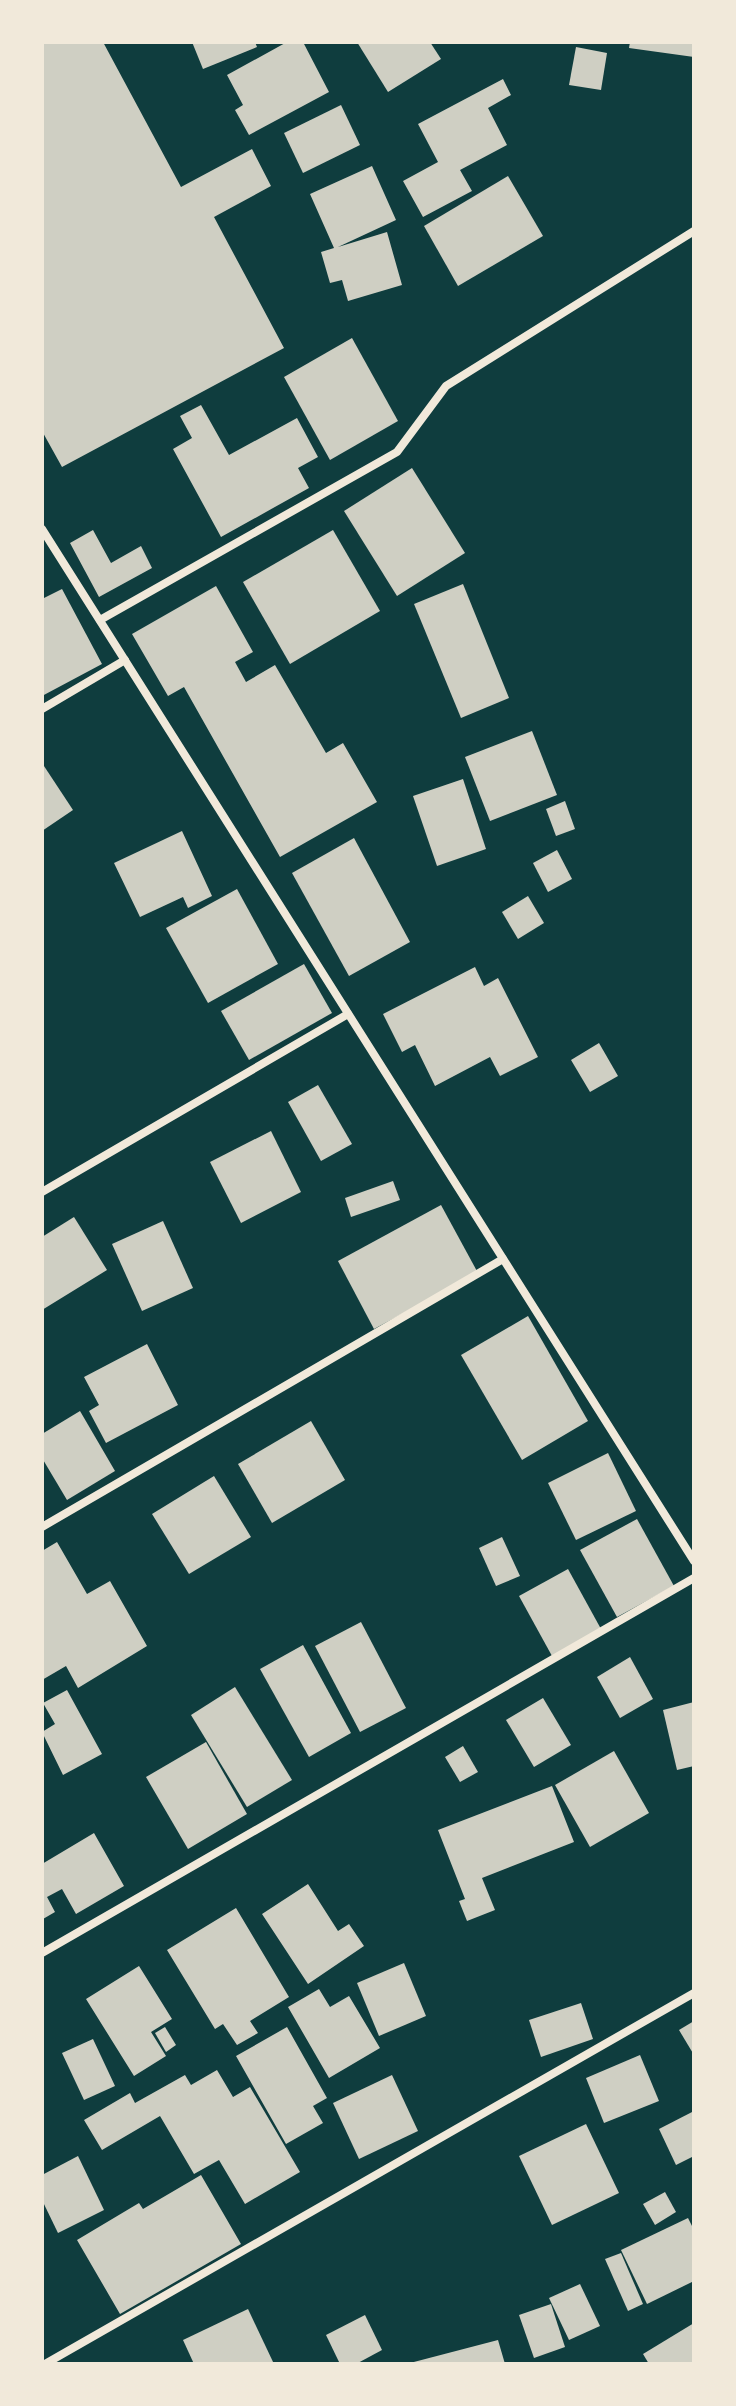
<svg xmlns="http://www.w3.org/2000/svg" width="736" height="2406" font-family="'Asap Condensed',sans-serif">
  <style>
    .building { fill: #cfcfc3 }
    .lines { fill: none; stroke-linecap: round; stroke-linejoin: round }
    .minor { stroke: #f1e9da; stroke-width: 8 }
  </style>
  <rect width="100%" height="100%" fill="#0f3d3e"/>
  <g class="building">
    <path d="M42 42H103L181 187 252 149 271 186 214 217 284 348 62 467 42 431Z"/>
    <path d="M192 42H255L257 47 203 69Z"/>
    <path d="M287 42H303L329 92 249 135 235 110 243 105 227 75Z"/>
    <path d="M357 42H430L441 59 388 92Z"/>
    <path d="M630 42H694V57L629 48Z"/>
    <path d="M576 47 607 53 601 90 569 85Z"/>
    <path d="M503 79 511 95 488 108 507 145 460 170 472 191 423 217 403 181 438 162 418 124Z"/>
    <path d="M341 105 360 145 303 173 284 133Z"/>
    <path d="M372 166 396 220 338 247 387 232 402 285 348 301 342 280 330 283 321 252 334 248 310 194Z"/>
    <path d="M508 176 543 236 458 286 424 226Z"/>
    <path d="M352 338 398 421 330 460 284 377Z"/>
    <path d="M201 405 229 455 297 418 318 457 298 468 309 488 221 537 173 449 192 438 180 416Z"/>
    <path d="M412 468 465 553 397 596 344 511Z"/>
    <path d="M93 530 111 563 141 546 152 568 99 597 70 543Z"/>
    <path d="M333 530 380 611 290 664 243 582Z"/>
    <path d="M463 584 509 698 461 718 414 604Z"/>
    <path d="M216 586 253 652 235 662 246 682 275 665 326 753 343 743 377 802 280 857 184 687 168 696 132 634Z"/>
    <path d="M62 589 102 664 42 696V599Z"/>
    <path d="M532 731 557 795 490 821 465 757Z"/>
    <path d="M42 763 73 810 42 831Z"/>
    <path d="M463 779 486 849 437 866 413 796Z"/>
    <path d="M565 801 575 829 556 836 546 809Z"/>
    <path d="M182 831 212 896 188 908 183 897 140 917 114 863Z"/>
    <path d="M354 838 410 942 349 976 292 873Z"/>
    <path d="M557 850 572 879 548 892 533 863Z"/>
    <path d="M237 889 278 964 208 1003 166 928Z"/>
    <path d="M528 896 544 923 518 939 502 912Z"/>
    <path d="M304 964 332 1013 249 1060 221 1011Z"/>
    <path d="M475 967 484 986 498 978 538 1057 500 1076 490 1057 435 1086 415 1045 402 1052 383 1014Z"/>
    <path d="M599 1043 618 1076 590 1092 571 1060Z"/>
    <path d="M318 1085 352 1144 321 1161 288 1102Z"/>
    <path d="M271 1131 301 1192 241 1223 210 1162Z"/>
    <path d="M393 1181 400 1200 351 1217 345 1198Z"/>
    <path d="M441 1205 478 1273 374 1329 338 1261Z"/>
    <path d="M74 1217 107 1270 42 1310V1237Z"/>
    <path d="M163 1221 193 1288 142 1311 112 1244Z"/>
    <path d="M528 1316 588 1421 522 1460 461 1355Z"/>
    <path d="M147 1344 178 1405 106 1443 89 1411 99 1405 84 1377Z"/>
    <path d="M80 1411 115 1471 67 1500 42 1458V1434Z"/>
    <path d="M311 1421 345 1480 272 1523 238 1464Z"/>
    <path d="M608 1453 636 1511 576 1540 548 1483Z"/>
    <path d="M214 1476 251 1537 189 1574 152 1514Z"/>
    <path d="M637 1519 674 1586 617 1617 580 1550Z"/>
    <path d="M502 1537 520 1576 496 1586 479 1548Z"/>
    <path d="M57 1542 87 1594 110 1581 147 1646 78 1688 66 1666 42 1680V1551Z"/>
    <path d="M568 1569 601 1629 552 1656 519 1596Z"/>
    <path d="M361 1622 406 1708 360 1732 315 1646Z"/>
    <path d="M303 1645 351 1733 309 1757 260 1669Z"/>
    <path d="M630 1657 653 1699 620 1718 597 1677Z"/>
    <path d="M235 1687 292 1780 247 1807 191 1715Z"/>
    <path d="M67 1690 102 1754 63 1775 42 1732 55 1724 43 1703Z"/>
    <path d="M543 1698 571 1745 534 1767 506 1720Z"/>
    <path d="M694 1702V1766L677 1770 663 1710Z"/>
    <path d="M206 1742 247 1814 188 1849 146 1777Z"/>
    <path d="M463 1746 478 1772 460 1782 445 1757Z"/>
    <path d="M614 1751 649 1813 590 1847 555 1785Z"/>
    <path d="M552 1786 574 1842 482 1878 495 1910 467 1921 459 1901 465 1899 438 1830Z"/>
    <path d="M94 1833 124 1886 76 1914 62 1889 47 1897 55 1912 43 1919 42 1864Z"/>
    <path d="M308 1884 338 1931 349 1924 364 1946 308 1984 262 1914Z"/>
    <path d="M236 1908 289 1997 250 2021 258 2033 237 2045 223 2024 215 2029 167 1950Z"/>
    <path d="M404 1963 426 2016 379 2036 357 1983Z"/>
    <path d="M139 1966 172 2019 151 2032 166 2056 134 2076 86 1999Z"/>
    <path d="M319 1989 330 2007 349 1996 380 2048 329 2078 288 2007Z"/>
    <path d="M581 2003 593 2039 541 2057 529 2020Z"/>
    <path d="M694 2021V2055L679 2030Z"/>
    <path d="M165 2027 176 2045 166 2052 155 2033Z"/>
    <path d="M287 2027 327 2098 313 2106 323 2123 286 2144 236 2056Z"/>
    <path d="M93 2039 115 2086 84 2100 62 2053Z"/>
    <path d="M640 2055 659 2101 604 2123 586 2078Z"/>
    <path d="M217 2070 233 2097 250 2087 300 2172 245 2204 219 2160 194 2174 160 2116 102 2150 84 2120 130 2093 135 2103 185 2075 191 2085Z"/>
    <path d="M392 2075 418 2131 359 2159 333 2103Z"/>
    <path d="M694 2111V2156L676 2165 659 2129Z"/>
    <path d="M586 2124 619 2193 552 2225 519 2156Z"/>
    <path d="M78 2156 104 2210 58 2233 42 2200V2175Z"/>
    <path d="M201 2175 241 2244 120 2314 77 2240 139 2203 143 2209Z"/>
    <path d="M665 2192 676 2212 655 2225 643 2204Z"/>
    <path d="M688 2218 694 2230V2281L647 2304 621 2250Z"/>
    <path d="M621 2253 643 2304 628 2311 605 2259Z"/>
    <path d="M580 2284 600 2326 569 2340 549 2298Z"/>
    <path d="M551 2304 565 2347 534 2358 519 2315Z"/>
    <path d="M248 2309 274 2364H194L183 2340Z"/>
    <path d="M365 2315 382 2350 356 2364H340L326 2335Z"/>
    <path d="M694 2323V2364H649L643 2354Z"/>
    <path d="M498 2340 505 2364H410V2363Z"/>
  </g>
  <g class="lines">
    <g class="minor">
      <path d="M42 529 694 1561"/>
      <path d="M100 620 397 452 446 386 694 231"/>
      <path d="M42 709 125 660"/>
      <path d="M42 1192 348 1014"/>
      <path d="M42 1527 503 1259"/>
      <path d="M42 1953 694 1578"/>
      <path d="M45 2364 694 1993"/>
    </g>
  </g>
  <rect width="736" height="2406" fill="none" stroke="#f1e9da" stroke-width="88"/>
</svg>
